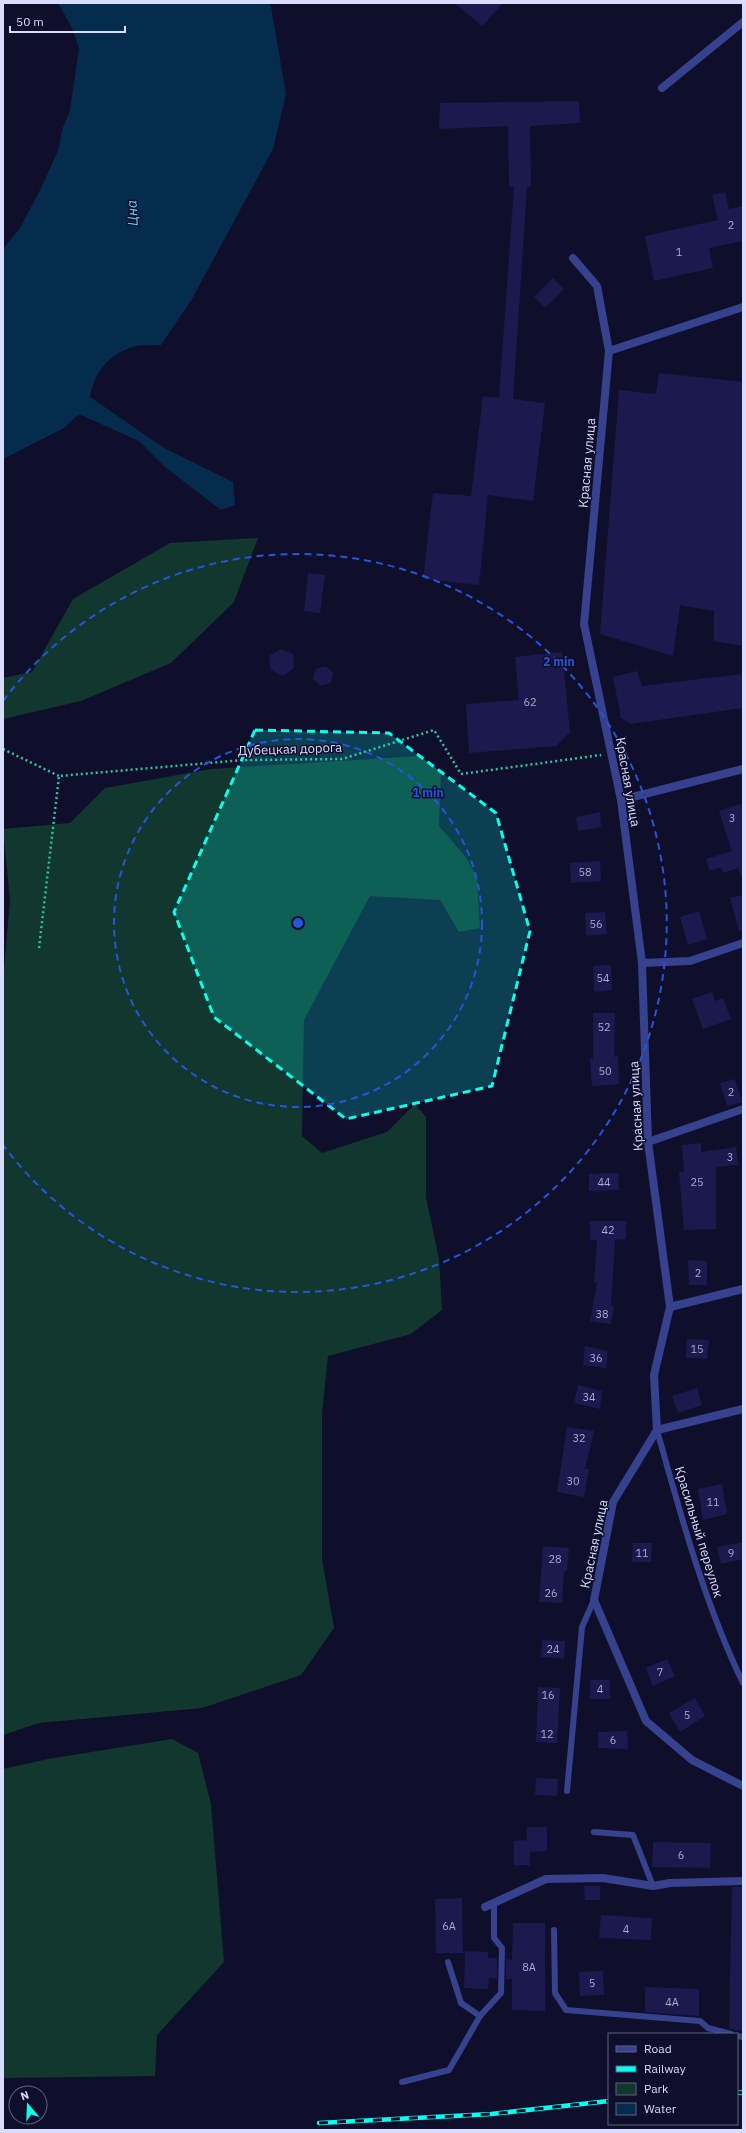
<svg xmlns="http://www.w3.org/2000/svg" width="746" height="2133" font-family="'IBM Plex Sans',sans-serif">
  <style>
    .green { fill: #11372f }
    .water { fill: #062c4d }
    .building { fill: #1b194e }
    .lines { fill: none; stroke-linecap: round; stroke-linejoin: round }
    .path { stroke: #27c6a2; stroke-width: 2.5; stroke-dasharray: 2 3; stroke-linecap: butt }
    .lane { stroke: #36428e; stroke-width: 6 }
    .street { stroke: #36428e; stroke-width: 8 }
    .rail-casing { stroke: #06ffee; stroke-width: 4.5 }
    .rail { stroke: #0f0f2c; stroke-width: 3; stroke-dasharray: 9; stroke-linecap: butt }
    .marked { fill: #06ffee; fill-opacity: 0.2; stroke: #06ffee; stroke-width: 3; stroke-dasharray: 8 5; stroke-linejoin: round }
    .ring { fill: none; stroke: #2655da; stroke-width: 2; stroke-dasharray: 7 5 }
    .labels { text-anchor: middle; dominant-baseline: central; stroke-width: 3; stroke-linejoin: round; paint-order: stroke }
    .number-label { font-size: 11px; fill: #aaabd3 }
    .street-label { font-size: 13px; fill: #dadcff; stroke: #0f0f2c }
    .water-label { font-size: 14px; font-style: italic; fill: #68d2ff; stroke: #0f0f2c }
    .centre { fill: #2655da; stroke: #0f0f2c; stroke-width: 2 }
    .ring-label { font-size: 12px; text-anchor: middle; font-weight: bold; fill: #2655da; stroke: #0f0f2c; stroke-width: 3; stroke-linejoin: round; paint-order: stroke }
  </style>
  <rect width="100%" height="100%" fill="#0f0f2c"/>
  <g class="green">
    <path d="M258 538 234 602 171 663 81 701 3 719V678L32 672 73 599 170 543Z"/>
    <path d="M419 756 441 772 439 826 465 856 477 877 480 928 459 932 440 900 370 896 304 1020 302 1136 322 1153 387 1132 415 1104 426 1117V1197L439 1259 442 1310 411 1334 328 1356 322 1413V1559L334 1628 301 1675 202 1708 39 1723 3 1735V981L10 900 3 829 70 823 105 788 211 769Z"/>
    <path d="M172 1739 198 1753 211 1804 224 1962 157 2035 155 2076 3 2078V1769L48 1759Z"/>
  </g>
  <path class="water" d="M58 3H269L271 7 286 94 273 149 192 299 161 345C153 346 141 344 133 347 108 354 94 373 90 397L164 448 233 482 235 505 221 510 165 467 139 441 79 414 64 428 3 459V249L20 228 40 190 58 151 62 130 70 110 79 48 72 28Z"/>
  <g class="building">
    <path d="M455 3H503L482 26Z"/>
    <path d="M579 101 580 123 530 126 531 186 527 187 513 399 545 403 533 501 488 495 479 585 423 579 433 493 471 496 483 396 499 398 514 187H509L508 126 439 129 440 103Z"/>
    <path d="M725 192 729 209 743 206V241L709 248 713 268 654 281 645 236 718 220 712 195Z"/>
    <path d="M553 278 564 289 545 308 534 297Z"/>
    <path d="M659 373 743 382V646L714 641V611L680 605 673 656 600 634 619 390 656 394Z"/>
    <path d="M308 573 325 575 320 613 304 611Z"/>
    <path d="M281 649 293 654 294 668 283 676 271 670 269 656Z"/>
    <path d="M562 652 570 732 556 746 469 753 466 704 519 700 515 657Z"/>
    <path d="M326 666 333 673 331 683 321 686 313 679 316 669Z"/>
    <path d="M637 671 642 686 743 674V708L631 724 621 718 613 677Z"/>
    <path d="M743 803V876H741L738 868 723 873 721 867 710 871 706 859 732 851 719 811Z"/>
    <path d="M600 812 601 827 578 831 576 817Z"/>
    <path d="M600 861 601 881 571 883 570 863Z"/>
    <path d="M743 895V931H739L730 898Z"/>
    <path d="M699 911 707 939 688 945 680 917Z"/>
    <path d="M605 912 607 934 586 936 585 913Z"/>
    <path d="M611 965 612 990 594 992 593 966Z"/>
    <path d="M712 992 715 1001 723 998 731 1019 703 1029 692 999Z"/>
    <path d="M593 1013H615L614 1057 618 1056 619 1084 592 1086 590 1059H593Z"/>
    <path d="M735 1079 742 1102 727 1106 720 1083Z"/>
    <path d="M701 1143V1152L736 1147 738 1165 716 1167V1229L684 1230 679 1172H684L682 1145Z"/>
    <path d="M618 1173 619 1190 589 1191V1174Z"/>
    <path d="M590 1221H626V1239L615 1240 611 1306H614L611 1324 590 1321 597 1283H594L597 1240H590Z"/>
    <path d="M688 1260 707 1261V1285H689Z"/>
    <path d="M687 1339 709 1340 707 1359 686 1358Z"/>
    <path d="M585 1346 608 1351 606 1368 583 1365Z"/>
    <path d="M578 1385 602 1391 600 1409 574 1403Z"/>
    <path d="M697 1388 702 1405 678 1413 672 1396Z"/>
    <path d="M567 1427 594 1431 585 1469H589L584 1497 557 1492Z"/>
    <path d="M722 1484 727 1514 703 1520 698 1489Z"/>
    <path d="M743 1542V1559L721 1564 717 1547Z"/>
    <path d="M633 1543H652L651 1562H632Z"/>
    <path d="M543 1546 569 1548 567 1571H564L562 1603 539 1602Z"/>
    <path d="M542 1640 565 1641 564 1659 541 1657Z"/>
    <path d="M667 1659 675 1676 653 1686 646 1668Z"/>
    <rect x="590" y="1680" width="20" height="19"/>
    <path d="M538 1687 560 1688 557 1743 536 1742Z"/>
    <path d="M695 1698 705 1716 680 1732 669 1713Z"/>
    <path d="M627 1731 628 1749 598 1748V1732Z"/>
    <path d="M536 1778 558 1779 557 1796 535 1795Z"/>
    <path d="M527 1827H547V1851L530 1852V1865H514V1841L527 1840Z"/>
    <path d="M653 1842 711 1843 710 1868 652 1867Z"/>
    <path d="M584 1886H600V1900H585Z"/>
    <path d="M732 1887H743V2031L729 2029Z"/>
    <path d="M462 1898 463 1953H436L435 1899Z"/>
    <path d="M601 1915 652 1918 651 1940 599 1938Z"/>
    <path d="M513 1923H545V2011L512 2010V1979H506V1959L512 1960Z"/>
    <path d="M465 1951 488 1952V1958H497V1979L489 1978 488 1989 464 1988Z"/>
    <path d="M603 1971 604 1995 580 1996 579 1972Z"/>
    <path d="M645 1987 699 1989V2016L645 2012Z"/>
  </g>
  <g class="lines">
    <g class="path">
      <path d="M3 749 59 776"/>
      <path d="M39 948 59 776 243 760 342 759 434 730 461 774 601 755"/>
    </g>
    <g class="lane">
      <path d="M657 1430C681 1516 704 1602 743 1683"/>
      <path d="M567 1791 582 1627 594 1600"/>
      <path d="M594 1832 633 1835 653 1886"/>
      <path d="M554 1930 555 1993 566 2010 700 2021 708 2028 731 2034"/>
      <path d="M448 1962 461 2003 480 2016"/>
      <path d="M737 2036 743 2037"/>
      <path d="M402 2082 449 2070 480 2016 501 1993 502 1948 494 1938V1903"/>
    </g>
    <g class="street">
      <path d="M662 88 743 22"/>
      <path d="M573 258 597 286 609 351 584 624 621 800 642 963 648 1142 670 1307 654 1375 657 1430 613 1502 594 1600 646 1721 692 1760 743 1786"/>
      <path d="M609 351 743 307"/>
      <path d="M621 800 743 769"/>
      <path d="M642 963 690 961 743 943"/>
      <path d="M648 1142 743 1109"/>
      <path d="M670 1307 743 1289"/>
      <path d="M657 1430 743 1409"/>
      <path d="M485 1907 546 1879 603 1878 653 1886 670 1883 743 1881"/>
    </g>
    <defs>
      <g id="rail">
        <path d="M737 2093 743 2092"/>
        <path d="M319 2123 491 2114 609 2101"/>
      </g>
    </defs>
    <use href="#rail" class="rail-casing"/>
    <use href="#rail" class="rail"/>
  </g>
  <path class="marked" d="M255 730 389 733 496 813 530 931 492 1086 346 1119 214 1017 174 912Z"/>
  <g class="ring">
    <circle cx="298" cy="923" r="184"/>
    <path d="M3 701A369 369 0 1 1 3 1145"/>
  </g>
  <g class="labels">
    <g class="number-label">
      <text x="731" y="225">2</text>
      <text x="679" y="252">1</text>
      <text x="530" y="702">62</text>
      <text x="732" y="818">3</text>
      <text x="585" y="872">58</text>
      <text x="596" y="924">56</text>
      <text x="603" y="978">54</text>
      <text x="604" y="1027">52</text>
      <text x="605" y="1071">50</text>
      <text x="731" y="1092">2</text>
      <text x="730" y="1157">3</text>
      <text x="604" y="1182">44</text>
      <text x="697" y="1182">25</text>
      <text x="608" y="1230">42</text>
      <text x="698" y="1273">2</text>
      <text x="602" y="1314">38</text>
      <text x="697" y="1349">15</text>
      <text x="596" y="1358">36</text>
      <text x="589" y="1397">34</text>
      <text x="579" y="1438">32</text>
      <text x="573" y="1481">30</text>
      <text x="713" y="1502">11</text>
      <text x="642" y="1553">11</text>
      <text x="731" y="1553">9</text>
      <text x="555" y="1559">28</text>
      <text x="551" y="1593">26</text>
      <text x="553" y="1649">24</text>
      <text x="660" y="1672">7</text>
      <text x="600" y="1689">4</text>
      <text x="548" y="1695">16</text>
      <text x="687" y="1715">5</text>
      <text x="547" y="1734">12</text>
      <text x="613" y="1740">6</text>
      <text x="681" y="1855">6</text>
      <text x="449" y="1926">6А</text>
      <text x="626" y="1929">4</text>
      <text x="529" y="1967">8А</text>
      <text x="592" y="1983">5</text>
      <text x="672" y="2002">4А</text>
    </g>
    <g class="street-label">
      <text transform="translate(587 463) rotate(-85)">Красная улица</text>
      <text transform="translate(290 749) rotate(-2)">Дубецкая дорога</text>
      <text transform="translate(628 782) rotate(80)">Красная улица</text>
      <text transform="translate(636 1106) rotate(-93)">Красная улица</text>
      <text transform="translate(699 1532) rotate(73)">Красильный переулок</text>
      <text transform="translate(594 1544) rotate(-78)">Красная улица</text>
    </g>
    <g class="water-label">
      <text transform="translate(132 213) rotate(-93)">Цна</text>
    </g>
  </g>
  <circle cx="298" cy="923" r="6" class="centre"/>
  <g class="ring-label">
    <text x="559" y="666">2 min</text>
    <text x="428" y="797">1 min</text>
  </g>
  <rect width="746" height="2133" fill="none" stroke="#dadcff" stroke-width="8"/>
  <rect x="608" y="2033" width="130" height="92" fill="#0f0f2c" stroke="#606180"/>
  <rect x="616" y="2046" width="20" height="6" fill="#36428e" stroke="#606180"/>
  <text x="644" y="2053" font-size="12" fill="#dadcff">Road</text>
  <rect x="616" y="2066" width="20" height="6" fill="#06ffee" stroke="#606180"/>
  <text x="644" y="2073" font-size="12" fill="#dadcff">Railway</text>
  <rect x="616" y="2083" width="20" height="12" fill="#11372f" stroke="#606180"/>
  <text x="644" y="2093" font-size="12" fill="#dadcff">Park</text>
  <rect x="616" y="2103" width="20" height="12" fill="#062c4d" stroke="#606180"/>
  <text x="644" y="2113" font-size="12" fill="#dadcff">Water</text>
  <g transform="translate(28 2105) rotate(341)"><circle r="19" fill="#0f0f2c" stroke="#606180"/>
  <path d="M0-3L7 15L0 10L-7 15Z" fill="#06ffee"/>
  <text y="-6" font-size="11" font-weight="bold" text-anchor="middle" fill="#dadcff">N</text>
  </g>
  <path d="M10 26v6h115v-6" fill="none" stroke="#dadcff" stroke-width="2"/>
  <text x="16" y="26" font-size="12" fill="#dadcff" stroke="#0f0f2c" stroke-width="3" paint-order="stroke">50 m</text>
</svg>
